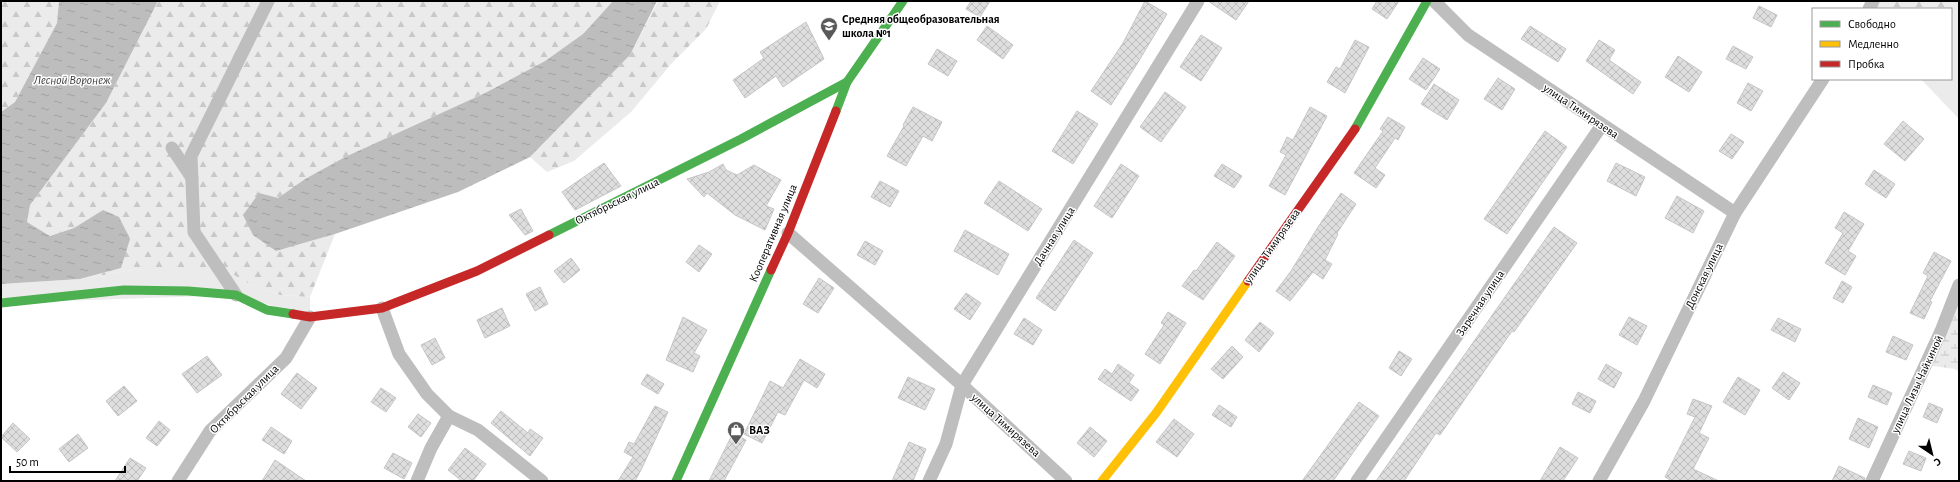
<svg xmlns="http://www.w3.org/2000/svg" width="1960" height="482" font-family="'Alegreya Sans',sans-serif">
  <style>
    .green { fill: #ebebeb }
    .forest { fill: url(#forest-firs) }
    .wetland { fill: url(#wetland-marsh) }
    .water { fill: url(#water-ripples) }
    .building { fill: url(#building-cross-hatch); stroke: #c6c6c6 }
    .lines { fill: none; stroke-linecap: round; stroke-linejoin: round }
    .street { stroke: #bebebe; stroke-width: 13 }
    .fast { stroke: #4caf50; stroke-width: 9 }
    .slow { stroke: #ffc107; stroke-width: 9 }
    .jam { stroke: #c62828; stroke-width: 9 }
    .labels { text-anchor: middle; dominant-baseline: central; stroke-width: 3; stroke-linejoin: round; paint-order: stroke }
    .poi-label { font-size: 12px; font-weight: bold; fill: #000; stroke: #fff; text-anchor: start }
    .street-label { font-size: 12px; fill: #000; stroke: #fff }
    .water-label { font-size: 13px; font-style: italic; fill: #424242; stroke: #fff }
  </style>
  <defs>
    <pattern id="forest-firs" width="22" height="20" patternUnits="userSpaceOnUse"><rect width="22" height="20" fill="#ebebeb"/><path d="M5 1l3.5 6h-7zM16 11l3.5 6h-7z" fill="#c8c8c8"/></pattern>
    <pattern id="wetland-marsh" width="20" height="14" patternUnits="userSpaceOnUse"><rect width="20" height="14" fill="#ebebeb"/><path d="M1 5h8M5 5V1M11 12h8M15 12V8" fill="none" stroke="#c8c8c8"/></pattern>
    <pattern id="water-ripples" width="26" height="14" patternUnits="userSpaceOnUse"><rect width="26" height="14" fill="#bdbdbd"/><path d="M2 4q2-2 4 0t4 0M15 11q2-2 4 0t4 0" fill="none" stroke="#a1a1a1"/></pattern>
    <pattern id="building-cross-hatch" width="8" height="8" patternUnits="userSpaceOnUse"><rect width="8" height="8" fill="#dedede"/><path d="M0 0l8 8M0 8l8-8" fill="none" stroke="#bdbdbd"/></pattern>
  </defs>
  <rect width="100%" height="100%" fill="#fff"/>
  <g class="green">
    <path d="M1959 10V119L1921 79H1951V14Z"/>
    <path d="M190 268 224 269 251 285 280 295 310 297V317L236 295 1 303V284L80 279 133 270Z"/>
  </g>
  <g class="forest">
    <path d="M1 1H59L57 23 15 102 1 112Z"/>
    <path d="M158 1H613L583 34 545 61 485 93 345 157 305 179 278 198 276 251 335 234 310 297 280 295 251 285 224 269 133 270 80 279 121 268 103 210 74 228 50 236 27 222 30 205 106 103Z"/>
    <path d="M658 1H720L706 29 672 63 631 112 574 161 547 172 530 157 630 55Z"/>
    <path d="M1873 1H1959V10L1951 14V9H1869Z"/>
  </g>
  <path class="wetland" d="M1959 285V372L1955 369 1925 365Z"/>
  <g class="water">
    <path d="M59 1H158L106 103 30 205 27 222 50 236 74 228 103 210 119 217 130 239 121 268 80 279 1 284V112L15 102 57 23Z"/>
    <path d="M613 1H657L630 55 530 157 458 192 335 234 276 251 253 235 243 215 259 193 278 198 305 179 345 157 485 93 545 61 583 34Z"/>
  </g>
  <g class="building">
    <path d="M971 1H990L980 17 966 9Z"/>
    <path d="M1145 1 1167 14 1137 64 1111 105 1091 91 1123 43Z"/>
    <path d="M1208 1H1249L1236 20Z"/>
    <path d="M1377 1H1399L1387 19 1372 9Z"/>
    <path d="M1759 6 1777 15 1771 27 1753 18Z"/>
    <path d="M806 22 824 59 783 87 776 76 745 98 733 80 764 58 760 52Z"/>
    <path d="M987 26 1013 45 1003 59 977 40Z"/>
    <path d="M1530 26 1566 49 1558 62 1521 39Z"/>
    <path d="M1201 35 1222 48 1201 81 1180 67Z"/>
    <path d="M1355 40 1369 47 1345 93 1327 82 1336 67 1340 69Z"/>
    <path d="M1599 40 1615 50 1609 60 1641 82 1633 94 1586 61Z"/>
    <path d="M1733 46 1753 57 1746 69 1726 59Z"/>
    <path d="M937 49 957 61 948 76 928 64Z"/>
    <path d="M1678 56 1702 72 1689 92 1665 77Z"/>
    <path d="M1423 58 1440 69 1426 90 1409 79Z"/>
    <path d="M1498 78 1515 89 1502 110 1484 99Z"/>
    <path d="M1748 83 1763 91 1751 111 1737 103Z"/>
    <path d="M1434 84 1459 100 1447 120 1421 104Z"/>
    <path d="M1165 92 1186 107 1161 142 1140 127Z"/>
    <path d="M913 107 942 122 932 141 923 136 906 166 887 156 904 126 903 125Z"/>
    <path d="M1310 107 1327 116 1285 195 1269 186 1286 155 1280 152 1287 137 1293 140Z"/>
    <path d="M1077 111 1098 124 1073 164 1052 151Z"/>
    <path d="M1388 117 1405 127 1398 140 1395 138 1375 168 1385 175 1376 188 1354 173 1383 131 1380 129Z"/>
    <path d="M1903 121 1924 139 1905 161 1884 144Z"/>
    <path d="M1545 131 1567 147 1507 234 1484 219Z"/>
    <path d="M1731 134 1744 142 1732 159 1719 151Z"/>
    <path d="M604 163 621 186 575 210 562 192Z"/>
    <path d="M1616 163 1645 177 1636 196 1607 181Z"/>
    <path d="M723 164 726 170 737 175 754 165 781 180 766 206 774 209 765 230 735 215 707 193 704 197 687 179 709 172Z"/>
    <path d="M1121 164 1139 176 1112 218 1094 206Z"/>
    <path d="M1222 164 1242 176 1234 188 1214 176Z"/>
    <path d="M1874 170 1895 184 1886 198 1865 184Z"/>
    <path d="M880 181 899 191 890 207 871 197Z"/>
    <path d="M999 181 1042 209 1028 231 984 203Z"/>
    <path d="M1341 193 1356 204 1337 233 1338 234 1325 260 1332 264 1323 279 1313 272 1290 301 1276 291 1291 271 1318 227Z"/>
    <path d="M1677 196 1704 211 1693 233 1665 218Z"/>
    <path d="M521 209 533 231 525 235 509 215Z"/>
    <path d="M1844 212 1864 224 1848 251 1856 256 1845 275 1825 263 1843 233 1835 228Z"/>
    <path d="M1554 227 1577 243 1514 332 1512 331 1440 435 1436 433 1404 481H1376Z"/>
    <path d="M965 230 1009 254 998 275 954 251Z"/>
    <path d="M1074 240 1093 253 1055 311 1036 298Z"/>
    <path d="M865 241 883 251 875 265 857 255Z"/>
    <path d="M1217 242 1235 256 1203 300 1182 286 1194 270 1196 271Z"/>
    <path d="M699 245 712 254 699 272 686 262Z"/>
    <path d="M1934 252 1951 261 1930 301 1932 302 1924 319 1910 313 1928 276 1923 273Z"/>
    <path d="M571 258 580 270 564 283 554 271Z"/>
    <path d="M819 278 834 288 818 313 803 304Z"/>
    <path d="M1842 281 1852 287 1843 303 1833 298Z"/>
    <path d="M540 287 548 304 535 311 526 294Z"/>
    <path d="M966 293 981 303 970 320 954 309Z"/>
    <path d="M502 308 510 326 485 338 477 320Z"/>
    <path d="M1168 312 1186 323 1160 364 1145 354 1164 325 1161 323Z"/>
    <path d="M683 317 707 330 694 353 700 356 693 372 666 360Z"/>
    <path d="M1629 317 1647 326 1637 345 1619 335Z"/>
    <path d="M1024 318 1042 330 1033 345 1014 334Z"/>
    <path d="M1778 318 1801 329 1795 342 1771 330Z"/>
    <path d="M1260 322 1274 333 1259 352 1245 340Z"/>
    <path d="M1893 336 1913 345 1906 360 1886 352Z"/>
    <path d="M435 338 445 358 432 365 421 345Z"/>
    <path d="M1232 346 1243 357 1223 379 1211 369Z"/>
    <path d="M1399 351 1412 359 1401 376 1389 368Z"/>
    <path d="M207 356 222 375 197 393 182 374Z"/>
    <path d="M800 359 825 374 817 388 804 380 785 415 778 412 762 443 744 434 770 381 783 388Z"/>
    <path d="M1118 364 1134 375 1129 383 1139 390 1131 401 1098 379 1105 369 1112 374Z"/>
    <path d="M1606 364 1622 373 1614 388 1598 379Z"/>
    <path d="M1783 372 1800 383 1789 400 1772 388Z"/>
    <path d="M297 373 317 388 301 409 281 394Z"/>
    <path d="M647 374 664 384 658 394 641 384Z"/>
    <path d="M908 377 935 389 925 410 898 398Z"/>
    <path d="M1738 377 1760 390 1745 415 1723 402Z"/>
    <path d="M1873 385 1892 393 1887 405 1868 397Z"/>
    <path d="M124 386 137 401 118 416 106 401Z"/>
    <path d="M381 388 396 398 386 412 371 402Z"/>
    <path d="M1578 392 1596 401 1590 413 1572 404Z"/>
    <path d="M1693 399 1712 406 1699 433 1709 438 1693 469 1719 481H1672L1665 477 1695 417 1687 414Z"/>
    <path d="M1359 402 1379 416 1333 481H1302Z"/>
    <path d="M1929 403 1943 409 1937 423 1923 417Z"/>
    <path d="M1219 405 1237 417 1231 427 1212 415Z"/>
    <path d="M655 406 668 412 641 470 635 481H618L633 457 624 452 629 442 634 444Z"/>
    <path d="M501 411 528 433 530 429 543 438 530 456 491 423Z"/>
    <path d="M418 414 431 423 421 437 408 427Z"/>
    <path d="M1858 418 1878 427 1869 448 1849 439Z"/>
    <path d="M1174 419 1194 434 1177 457 1156 442Z"/>
    <path d="M159 421 170 430 157 446 146 438Z"/>
    <path d="M13 423 30 439 17 452 1 437Z"/>
    <path d="M271 427 292 441 284 454 262 440Z"/>
    <path d="M1090 427 1107 441 1094 457 1077 443Z"/>
    <path d="M733 433 746 440 724 481H709Z"/>
    <path d="M78 434 88 448 69 462 59 449Z"/>
    <path d="M909 442 926 449 913 481H892Z"/>
    <path d="M1560 447 1578 458 1563 481H1540Z"/>
    <path d="M465 448 486 464 473 481H462L448 470Z"/>
    <path d="M1909 451 1926 458 1921 471 1903 464Z"/>
    <path d="M393 453 412 463 404 479 384 468Z"/>
    <path d="M130 458 146 468 137 481H115Z"/>
    <path d="M275 460 306 481H262Z"/>
    <path d="M1839 466 1865 478 1864 481H1832Z"/>
  </g>
  <g class="lines">
    <g class="street">
      <path d="M1434 1 1468 35 1735 213"/>
      <path d="M1869 9 1873 1"/>
      <path d="M172 148 192 178"/>
      <path d="M788 233 962 385 1066 481"/>
      <path d="M236 295 194 232 191 156 268 1"/>
      <path d="M382 308 399 354 427 394 449 416 478 430 542 481"/>
      <path d="M178 481 210 431 286 358 310 317"/>
      <path d="M417 481 431 448 449 416"/>
      <path d="M929 481 946 444 962 385 1198 1"/>
      <path d="M1357 481 1602 125"/>
      <path d="M1599 481 1644 401 1735 213 1823 79"/>
      <path d="M1872 481 1941 331 1959 285"/>
    </g>
    <g class="fast">
      <path d="M836 111 847 82 903 1"/>
      <path d="M1355 129 1427 1"/>
      <path d="M549 235 741 139 847 82"/>
      <path d="M1 303 124 290 188 291 236 295 267 310 293 314"/>
      <path d="M676 481 771 270"/>
    </g>
    <path class="slow" d="M1102 481 1156 413 1248 281"/>
    <g class="jam">
      <path d="M771 270 788 233 836 111"/>
      <path d="M1248 281 1355 129"/>
      <path d="M293 314 310 317 382 308 477 271 549 235"/>
    </g>
  </g>
  <defs>
    <symbol id="school-pin" viewBox="-11 -11 22 30"><path d="M0 17L-7.5 6A9.5 9.5 0 1 1 7.5 6Z" fill="#595959" stroke="#fff"/><path d="M0-5L7-2L0 1L-7-2ZM-4 1L0 2.5L4 1V4Q0 6-4 4Z" fill="#fff"/></symbol>
    <symbol id="shop-pin" viewBox="-11 -11 22 30"><path d="M0 17L-7.5 6A9.5 9.5 0 1 1 7.5 6Z" fill="#595959" stroke="#fff"/><path d="M-5-2.5h2.3a2.7 3.5 0 0 1 5.4 0H5L5.5 6h-11ZM-1.5-2.5h3a1.5 2.3 0 0 0-3 0Z" fill="#fff"/></symbol>
  </defs>
  <g fill-rule="evenodd">
    <use href="#school-pin" x="819" y="16" width="20" height="27"/>
    <use href="#shop-pin" x="726" y="420" width="20" height="27"/>
  </g>
  <g class="labels">
    <g class="poi-label">
      <text x="842" y="19">Средняя общеобразовательная<tspan x="842" dy="14">школа №1</tspan></text>
      <text x="749" y="430">ВАЗ</text>
    </g>
    <g class="street-label">
      <text transform="translate(1581 111) rotate(34)">улица Тимирязева</text>
      <text transform="translate(617 201) rotate(-26)">Октябрьская улица</text>
      <text transform="translate(773 233) rotate(-67)">Кооперативная улица</text>
      <text transform="translate(1054 236) rotate(-58)">Дачная улица</text>
      <text transform="translate(1272 246) rotate(-55)">улица Тимирязева</text>
      <text transform="translate(1704 276) rotate(-64)">Донская улица</text>
      <text transform="translate(1480 303) rotate(-56)">Заречная улица</text>
      <text transform="translate(1917 384) rotate(-65)">улица Лизы Чайкиной</text>
      <text transform="translate(244 399) rotate(-45)">Октябрьская улица</text>
      <text transform="translate(1006 425) rotate(42)">улица Тимирязева</text>
    </g>
    <g class="water-label">
      <text x="72" y="80">Лесной Воронеж</text>
    </g>
  </g>
  <rect width="1960" height="482" fill="none" stroke="#000000" stroke-width="4"/>
  <rect x="1812" y="8" width="140" height="72" fill="#ffffff" stroke="#999999"/>
  <rect x="1820" y="21" width="20" height="6" fill="#4caf50" stroke="#999999"/>
  <text x="1848" y="28" font-size="12" fill="#000000">Свободно</text>
  <rect x="1820" y="41" width="20" height="6" fill="#ffc107" stroke="#999999"/>
  <text x="1848" y="48" font-size="12" fill="#000000">Медленно</text>
  <rect x="1820" y="61" width="20" height="6" fill="#c62828" stroke="#999999"/>
  <text x="1848" y="68" font-size="12" fill="#000000">Пробка</text>
  <g transform="translate(1932 454) rotate(145)" stroke="#ffffff" stroke-width="3" paint-order="stroke">
  <path d="M0-3L7 15L0 10L-7 15Z" fill="#000000"/>
  <text y="-6" font-size="11" font-weight="bold" text-anchor="middle" fill="#000000">С</text>
  </g>
  <path d="M10 466v6h115v-6" fill="none" stroke="#000000" stroke-width="2"/>
  <text x="16" y="466" font-size="12" fill="#000000" stroke="#ffffff" stroke-width="3" paint-order="stroke">50 m</text>
</svg>
